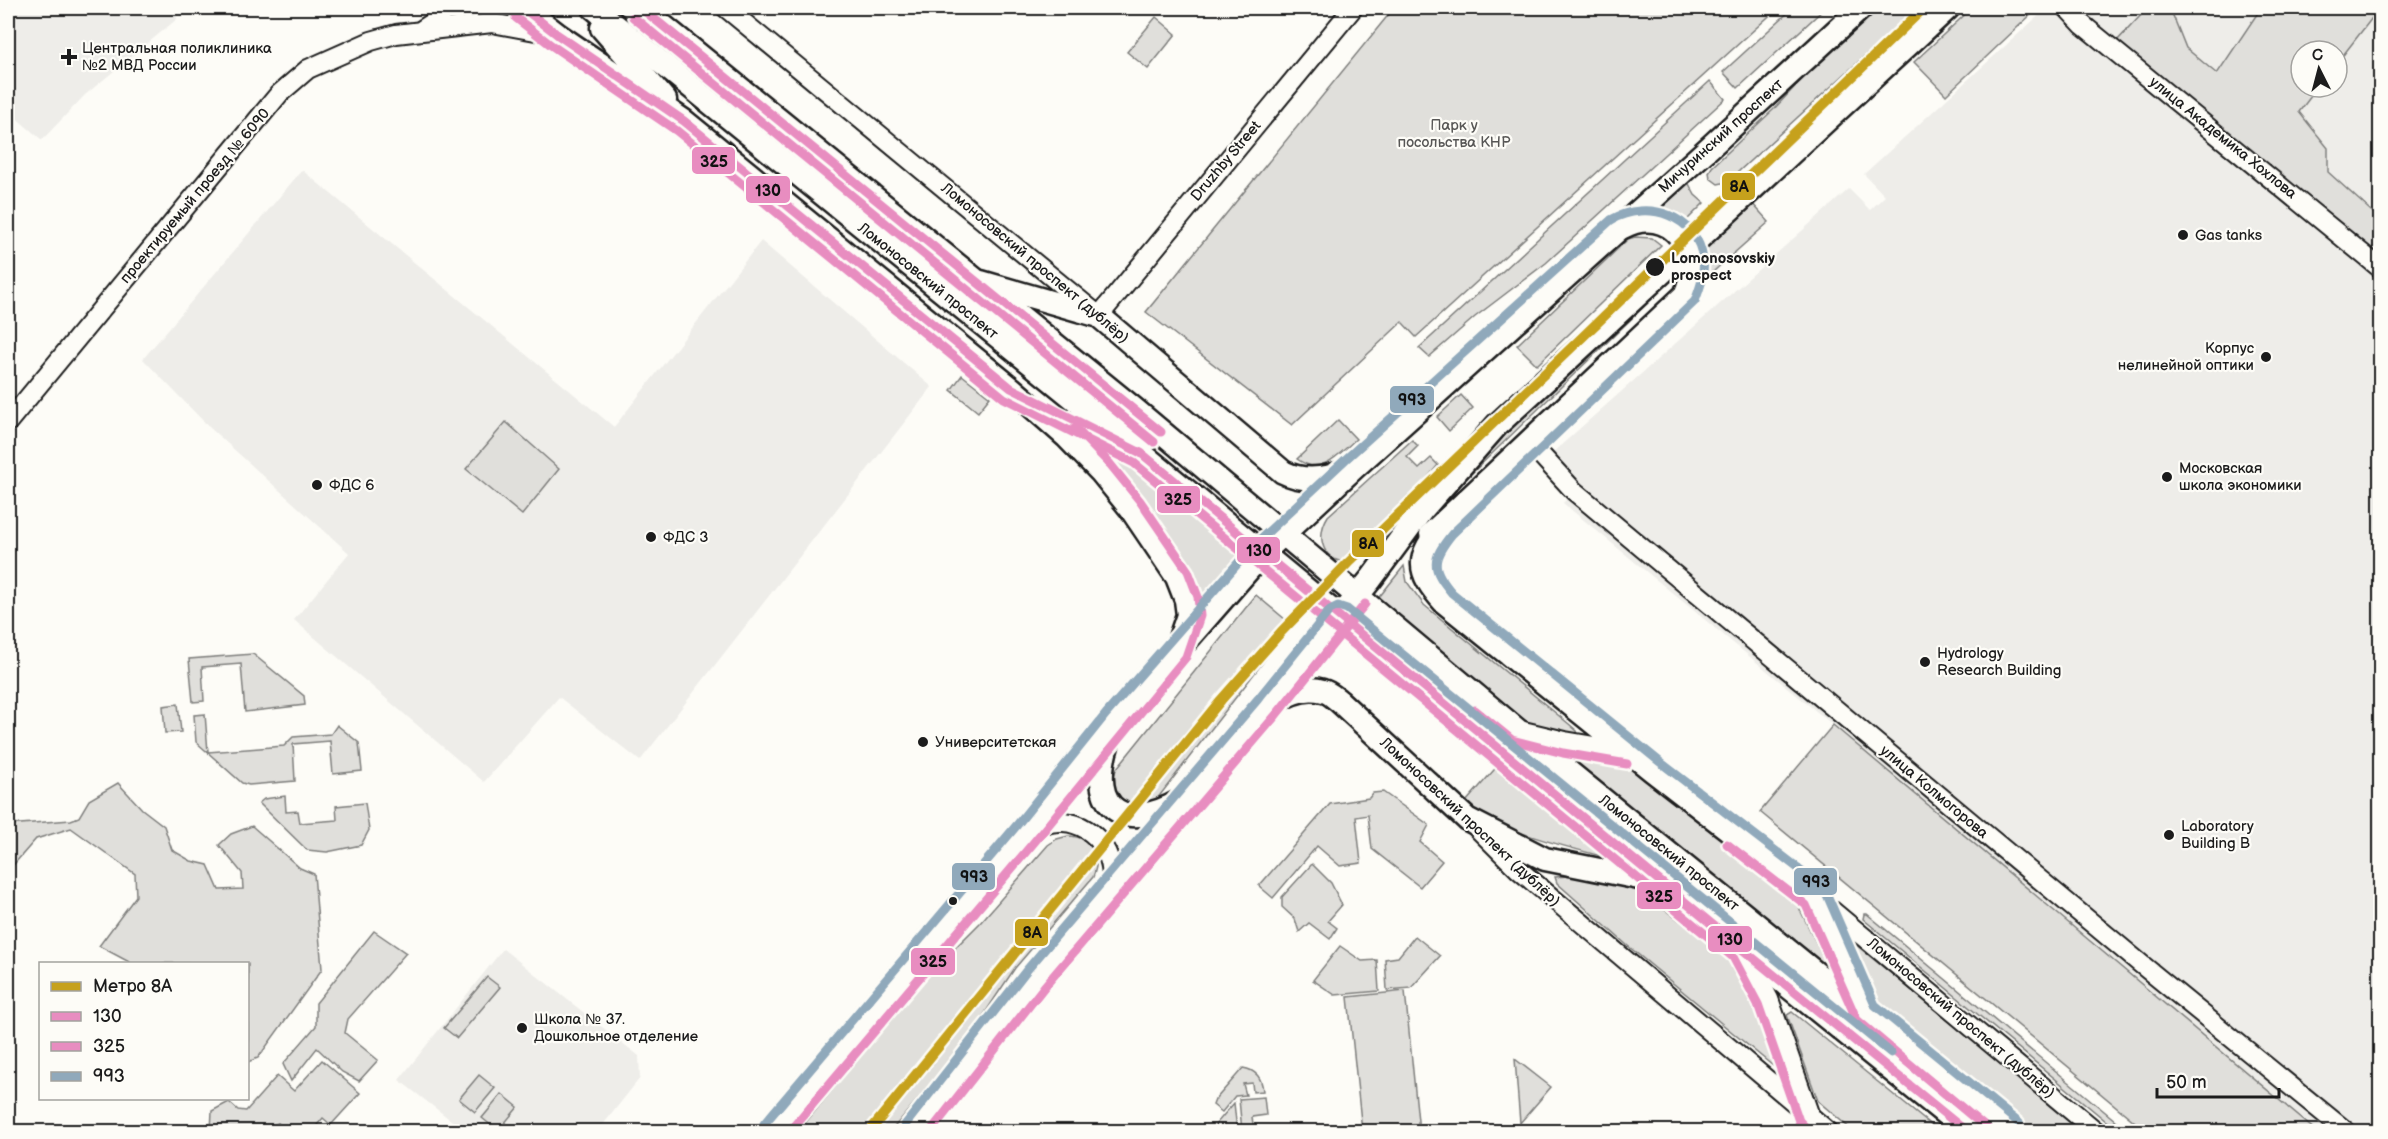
<svg xmlns="http://www.w3.org/2000/svg" width="2388" height="1139" font-family="'Balsamiq Sans',sans-serif">
  <style>
    .built { fill: #eeede9; fill-rule: evenodd }
    .green { fill: #e0dfdb; stroke: #7e7e7c; stroke-width: 1.5 }
    .lines { fill: none; stroke-linecap: round; stroke-linejoin: round }
    .minor-casing { stroke: #1c1c1c; stroke-width: 22 }
    .major-casing { stroke: #1c1c1c; stroke-width: 27 }
    .minor { stroke: #fdfcf7; stroke-width: 18 }
    .major { stroke: #fdfcf7; stroke-width: 22 }
    .bus-1-casing { stroke: #fdfcf7; stroke-width: 14 }
    .bus-2-casing { stroke: #fdfcf7; stroke-width: 14 }
    .bus-3-casing { stroke: #fdfcf7; stroke-width: 14 }
    .bus-1 { stroke: #e88dc0; stroke-width: 9 }
    .bus-2 { stroke: #e88dc0; stroke-width: 9 }
    .bus-3 { stroke: #90a9bb; stroke-width: 9 }
    .metro-1-casing { stroke: #fdfcf7; stroke-width: 15 }
    .metro-1 { stroke: #c6a11c; stroke-width: 10 }
    .poi-dot { fill: #1c1c1c; stroke: #fdfcf7; stroke-width: 2 }
    .labels { text-anchor: middle; dominant-baseline: central; stroke-width: 4.5; stroke-linejoin: round; paint-order: stroke }
    .poi-label { font-size: 15px; fill: #1c1c1c; stroke: #fdfcf7; text-anchor: start }
    .park-label { font-size: 15px; fill: #575655; stroke: #fdfcf7 }
    .street-label { font-size: 15px; fill: #1c1c1c; stroke: #fdfcf7 }
    .stop-label { font-size: 15px; font-weight: bold; fill: #1c1c1c; stroke: #fdfcf7; text-anchor: start }
    .line-badge { stroke: #fdfcf7; stroke-width: 2 }
    .pale-badge-label { font-size: 16px; text-anchor: middle; font-weight: bold; fill: #111 }
  </style>
  <rect width="100%" height="100%" fill="#fdfcf7"/>
  <filter id="ink" filterUnits="userSpaceOnUse"><feTurbulence type="fractalNoise" baseFrequency=".0167" numOctaves="2"/><feDisplacementMap in="SourceGraphic" scale="12" xChannelSelector="R" yChannelSelector="G"/><feConvolveMatrix kernelMatrix="1 2 1 2 8 2 1 2 1" color-interpolation-filters="sRGB"/></filter>
  <g filter="url(#ink)">
    <g class="built">
      <path d="M8 8H175L177 19 85 95 42 140 8 111Z"/>
      <path d="M2047 8H2380V1131H2146L1760 812 1833 725 1563 503 1581 484 1550 455 1849 189 1870 210 1885 196 1864 174ZM2301 51H2337V87H2301Z"/>
      <path d="M302 170 614 427 761 241 932 387 640 761 559 697 484 782 294 620 349 553 209 427 143 359Z"/>
      <path d="M503 949 639 1056 640 1078 598 1131H465L399 1080Z"/>
    </g>
    <g class="green">
      <path d="M1394 8H1778L1416 337 1402 322 1292 425 1146 312Z"/>
      <path d="M1793 8H1825L1738 88 1723 72Z"/>
      <path d="M1869 8H1900L1908 16 1727 182 1718 184 1710 178 1709 172 1712 167 1773 110Z"/>
      <path d="M1972 8H2038L1946 95 1914 62Z"/>
      <path d="M2261 8 2379 9 2337 63V51H2301V87H2318L2299 112 2328 148V172L2380 219V255L2116 42 2143 13H2172L2186 48 2217 74Z"/>
      <path d="M1156 17 1176 34 1148 69 1127 52Z"/>
      <path d="M1710 81 1725 99 1546 263 1475 317 1429 357 1419 348Z"/>
      <path d="M1688 182 1695 195 1704 203 1684 223 1662 208Z"/>
      <path d="M1751 202 1769 222 1696 287 1704 246Z"/>
      <path d="M1635 237 1652 238 1661 245 1537 365 1517 345 1628 239Z"/>
      <path d="M1652 289 1657 294 1436 508 1493 439Z"/>
      <path d="M962 375 990 397 978 412 951 390Z"/>
      <path d="M1461 395 1473 408 1449 431 1437 417Z"/>
      <path d="M1338 420 1356 439C1339 454 1321 477 1297 459Z"/>
      <path d="M506 422 559 469 522 515 466 469Z"/>
      <path d="M1076 426 1085 428 1234 550 1236 556 1235 563 1205 599C1191 583 1183 562 1172 544 1144 501 1111 463 1076 426Z"/>
      <path d="M1412 440 1418 446 1407 457 1419 469 1431 458 1438 465 1356 561C1326 568 1313 540 1328 516Z"/>
      <path d="M1404 566 1407 582 1424 605 1569 724 1577 731 1578 735 1531 726 1376 601Z"/>
      <path d="M1256 595 1292 625 1157 799C1133 814 1102 797 1117 768Z"/>
      <path d="M253 654 304 696 305 705 245 712 241 664 202 667 204 701 193 702 189 659Z"/>
      <path d="M178 704 181 732 165 733 163 706Z"/>
      <path d="M205 714 208 752 284 746 293 737 331 734 337 725 359 743 362 771 333 774 330 741 293 744 295 781 249 785 242 783 196 742 194 715Z"/>
      <path d="M1833 725 2316 1131H2146L1760 812Z"/>
      <path d="M1557 748 1603 755 1632 767 1794 897 1828 968 1826 969Z"/>
      <path d="M1501 762 1618 861C1576 848 1495 832 1465 803Z"/>
      <path d="M118 783 142 809 164 826 172 850 191 861 208 865 219 890 243 889 242 873 219 845 231 834 252 826 300 868 314 874 322 969 258 1058 248 1062V964L131 963 99 946 136 896 135 874 71 828 36 839 8 871V825L71 820 79 817 89 800Z"/>
      <path d="M1383 792 1429 825 1420 842 1442 861 1420 887 1372 849 1368 815 1356 817 1361 863 1340 866 1317 846 1273 898 1259 886 1330 804 1369 798 1373 793Z"/>
      <path d="M285 796 286 812 298 811 300 823 337 820 336 806 365 803 369 830 361 845 327 852 307 850 259 803 264 799Z"/>
      <path d="M1068 836C1094 837 1102 854 1093 877L1015 968 966 1041 891 1131 798 1132 921 982 980 923 1048 845 1057 839Z"/>
      <path d="M1312 864 1331 883 1342 905 1328 921 1337 928 1330 939 1309 923 1299 932 1295 919 1282 907V897Z"/>
      <path d="M1594 874 1627 881 1750 975 1780 1065 1773 1066 1628 946 1557 883 1555 877Z"/>
      <path d="M1864 914H1867L2128 1131H2118L1863 919Z"/>
      <path d="M374 931 406 953 348 1019 345 1033 378 1060 359 1081 342 1072 317 1048 291 1081 283 1064 316 1026V1003Z"/>
      <path d="M1844 935 2083 1131H2031L1879 1011 1839 938Z"/>
      <path d="M1415 936 1440 956 1411 988 1387 990 1385 959 1398 957Z"/>
      <path d="M1340 946 1362 961 1377 960 1379 991 1335 995 1313 980Z"/>
      <path d="M487 977 500 987 457 1038 444 1028Z"/>
      <path d="M1405 991 1419 1131H1362L1348 997Z"/>
      <path d="M1792 1012 1938 1131H1853L1818 1101 1787 1015Z"/>
      <path d="M1515 1059 1551 1087 1520 1123Z"/>
      <path d="M322 1060 360 1093 331 1125 323 1118 312 1131H288L278 1123 263 1131H211L212 1111 229 1102 238 1110 246 1111 277 1076 294 1091Z"/>
      <path d="M1243 1068C1256 1070 1262 1078 1263 1091L1253 1092 1252 1083 1243 1084 1246 1095 1235 1096 1222 1112 1213 1105 1215 1100Z"/>
      <path d="M479 1075 495 1088 475 1112 459 1099Z"/>
      <path d="M502 1094 518 1107 498 1131 482 1118Z"/>
      <path d="M1264 1097 1266 1115 1252 1117 1254 1131H1242L1239 1099Z"/>
      <path d="M1234 1103 1237 1131H1210Z"/>
    </g>
    <g class="lines">
      <defs>
        <g id="minor">
          <path d="M726 8 1099 316 1353 8"/>
          <path d="M2067 8 2083 25 2380 268"/>
          <path d="M423 29 435 21 447 8"/>
          <path d="M8 422 279 94 308 69 371 41 396 34 492 23 557 35"/>
          <path d="M1530 443 1574 491 2141 964 2347 1132"/>
          <path d="M1519 730 1565 741 1629 752"/>
          <path d="M1477 828 1518 869 1829 1132"/>
          <path d="M1026 833C1038 827 1049 821 1063 822 1098 824 1122 863 1107 895"/>
          <path d="M1817 898 2097 1132"/>
          <path d="M1744 953 1769 999 1810 1116"/>
        </g>
        <g id="major">
          <path d="M523 8 558 35 684 121 1011 388 1067 437 1101 472 1131 509 1177 577 1186 600 1188 615 1179 641"/>
          <path d="M594 8 1141 453 1742 949 1968 1132"/>
          <path d="M641 8 1133 408 1516 729 2011 1132"/>
          <path d="M602 28 665 100"/>
          <path d="M981 282 1099 316 1283 472C1305 483 1327 479 1348 470"/>
          <path d="M1443 526C1416 557 1416 571 1444 602L1653 771 1816 897 1863 1008"/>
          <path d="M1431 534 1685 295C1706 251 1669 203 1623 227"/>
          <path d="M1273 703C1287 694 1306 686 1323 691 1329 692 1335 698 1339 701L1467 819 1545 859 1659 882"/>
          <path d="M1111 734C1085 801 1116 838 1182 800"/>
          <path d="M773 1132 1026 833 1115 722 1262 554 1355 467 1710 147 1861 8"/>
          <path d="M914 1132 1035 979 1267 707 1371 579 1422 510 1497 425 1948 8"/>
        </g>
      </defs>
      <use href="#minor" class="minor-casing"/>
      <use href="#major" class="major-casing"/>
      <use href="#minor" class="minor"/>
      <use href="#major" class="major"/>
      <defs>
        <g id="bus-1">
          <path d="M523 8 558 35 684 121 1011 388 1141 453 1742 949 1967 1132"/>
          <path d="M641 8 1161 432"/>
        </g>
        <g id="bus-2">
          <path d="M633 17 1154 442"/>
          <path d="M516 18 551 45 677 131 1004 398 1134 463 1733 957 1758 1004 1799 1121 1810 1132"/>
          <path d="M1475 710 1512 740 1563 753 1627 764"/>
          <path d="M1727 844 1806 905 1857 1020 1991 1132"/>
          <path d="M789 1132 1035 841 1186 657 1200 616 1198 597 1188 571 1140 501 1110 464 1075 428"/>
          <path d="M930 1132 1044 987 1276 715 1365 604"/>
        </g>
        <g id="bus-3">
          <path d="M764 1124 1017 825 1106 714 1253 546 1347 458 1611 220C1647 199 1698 215 1703 260 1705 275 1700 288 1695 301L1452 534C1431 560 1431 568 1452 593L1660 762 1824 888 1875 1005 2019 1123"/>
          <path d="M905 1125 1026 971 1258 699 1330 610 1338 606 1347 609 1891 1053"/>
        </g>
      </defs>
      <use href="#bus-1" class="bus-1-casing"/>
      <use href="#bus-2" class="bus-2-casing"/>
      <use href="#bus-3" class="bus-3-casing"/>
      <use href="#bus-1" class="bus-1"/>
      <use href="#bus-2" class="bus-2"/>
      <use href="#bus-3" class="bus-3"/>
      <defs>
        <path id="metro-1" d="M869 1132 1221 700 1281 632 1348 563 1924 8"/>
      </defs>
      <use href="#metro-1" class="metro-1-casing"/>
      <use href="#metro-1" class="metro-1"/>
    </g>
  </g>
  <g class="poi-dot">
    <path d="M66 48h6v6h6v6h-6v6h-6v-6h-6v-6h6z"/>
    <circle cx="2183" cy="235" r="6"/>
    <circle cx="1655" cy="267" r="10"/>
    <circle cx="2266" cy="357" r="6"/>
    <circle cx="2167" cy="477" r="6"/>
    <circle cx="317" cy="485" r="6"/>
    <circle cx="651" cy="537" r="6"/>
    <circle cx="1925" cy="662" r="6"/>
    <circle cx="923" cy="742" r="6"/>
    <circle cx="2169" cy="835" r="6"/>
    <circle cx="953" cy="901" r="5"/>
    <circle cx="522" cy="1028" r="6"/>
  </g>
  <g class="labels">
    <g class="poi-label">
      <text x="82" y="48">Центральная поликлиника<tspan x="82" dy="17">№2 МВД России</tspan></text>
      <text x="2195" y="235">Gas tanks</text>
      <text x="2254" y="348" text-anchor="end">Корпус<tspan x="2254" dy="17">нелинейной оптики</tspan></text>
      <text x="2179" y="468">Московская<tspan x="2179" dy="17">школа экономики</tspan></text>
      <text x="329" y="485">ФДС 6</text>
      <text x="663" y="537">ФДС 3</text>
      <text x="1937" y="653">Hydrology<tspan x="1937" dy="17">Research Building</tspan></text>
      <text x="935" y="742">Университетская</text>
      <text x="2181" y="826">Laboratory<tspan x="2181" dy="17">Building B</tspan></text>
      <text x="534" y="1019">Школа № 37.<tspan x="534" dy="17">Дошкольное отделение</tspan></text>
    </g>
    <g class="park-label">
      <text x="1454" y="125">Парк у<tspan x="1454" dy="17">посольства КНР</tspan></text>
    </g>
    <g class="street-label">
      <text transform="translate(1721 136) rotate(-42)">Мичуринский проспект</text>
      <text transform="translate(2223 138) rotate(39)">улица Академика Хохлова</text>
      <text transform="translate(1226 161) rotate(-50)">Druzhby Street</text>
      <text transform="translate(195 196) rotate(-50)">проектируемый проезд № 6090</text>
      <text transform="translate(1035 263) rotate(40)">Ломоносовский проспект (дублёр)</text>
      <text transform="translate(928 281) rotate(39)">Ломоносовский проспект</text>
      <text transform="translate(1934 792) rotate(40)">улица Колмогорова</text>
      <text transform="translate(1470 822) rotate(43)">Ломоносовский проспект (дублёр)</text>
      <text transform="translate(1669 853) rotate(39)">Ломоносовский проспект</text>
      <text transform="translate(1961 1018) rotate(40)">Ломоносовский проспект (дублёр)</text>
    </g>
    <g class="stop-label">
      <text x="1671" y="258">Lomonosovskiy<tspan x="1671" dy="17">prospect</tspan></text>
    </g>
  </g>
  <g class="line-badge">
    <rect x="691" y="146" width="45" height="29" rx="6" fill="#e88dc0"/>
    <rect x="1721" y="172" width="35" height="29" rx="6" fill="#c6a11c"/>
    <rect x="745" y="175" width="46" height="29" rx="6" fill="#e88dc0"/>
    <rect x="1389" y="385" width="46" height="29" rx="6" fill="#90a9bb"/>
    <rect x="1156" y="485" width="45" height="29" rx="6" fill="#e88dc0"/>
    <rect x="1351" y="529" width="34" height="29" rx="6" fill="#c6a11c"/>
    <rect x="1236" y="536" width="45" height="28" rx="6" fill="#e88dc0"/>
    <rect x="951" y="862" width="45" height="29" rx="6" fill="#90a9bb"/>
    <rect x="1793" y="867" width="45" height="29" rx="6" fill="#90a9bb"/>
    <rect x="1636" y="881" width="46" height="29" rx="6" fill="#e88dc0"/>
    <rect x="1014" y="918" width="35" height="29" rx="6" fill="#c6a11c"/>
    <rect x="1707" y="925" width="46" height="28" rx="6" fill="#e88dc0"/>
    <rect x="910" y="947" width="46" height="29" rx="6" fill="#e88dc0"/>
  </g>
  <g class="pale-badge-label">
    <text x="714" y="167">325</text>
    <text x="1739" y="192">8А</text>
    <text x="768" y="196">130</text>
    <text x="1412" y="405">993</text>
    <text x="1178" y="505">325</text>
    <text x="1368" y="549">8А</text>
    <text x="1259" y="556">130</text>
    <text x="974" y="882">993</text>
    <text x="1816" y="887">993</text>
    <text x="1659" y="902">325</text>
    <text x="1032" y="938">8А</text>
    <text x="1730" y="945">130</text>
    <text x="933" y="967">325</text>
  </g>
  <rect width="2388" height="1139" fill="none" stroke="#fdfcf7" stroke-width="30"/>
  <rect x="15" y="15" width="2358" height="1109" fill="none" stroke="#1c1c1c" stroke-width="2" filter="url(#ink)"/>
  <rect x="39" y="962" width="210" height="138" fill="#fdfcf7" stroke="#a3a29f" stroke-width="1.5"/>
  <rect x="51" y="982" width="30" height="9" fill="#c6a11c" stroke="#a3a29f" stroke-width="1.5"/>
  <text x="93" y="992" font-size="18" fill="#1c1c1c">Метро 8А</text>
  <rect x="51" y="1012" width="30" height="9" fill="#e88dc0" stroke="#a3a29f" stroke-width="1.5"/>
  <text x="93" y="1022" font-size="18" fill="#1c1c1c">130</text>
  <rect x="51" y="1042" width="30" height="9" fill="#e88dc0" stroke="#a3a29f" stroke-width="1.5"/>
  <text x="93" y="1052" font-size="18" fill="#1c1c1c">325</text>
  <rect x="51" y="1072" width="30" height="9" fill="#90a9bb" stroke="#a3a29f" stroke-width="1.5"/>
  <text x="93" y="1082" font-size="18" fill="#1c1c1c">993</text>
  <g transform="translate(2319 69) rotate(354)"><circle r="28" fill="#fdfcf7" stroke="#a3a29f" stroke-width="1.5"/>
  <path d="M0-4.5L10 22L0 15L-10 22Z" fill="#1c1c1c"/>
  <text y="-9" font-size="16" font-weight="bold" text-anchor="middle" fill="#1c1c1c">С</text>
  </g>
  <path d="M2157 1088v9h122v-9" fill="none" stroke="#1c1c1c" stroke-width="3"/>
  <text x="2166" y="1088" font-size="18" fill="#1c1c1c" stroke="#fdfcf7" stroke-width="4.5" paint-order="stroke">50 m</text>
</svg>
